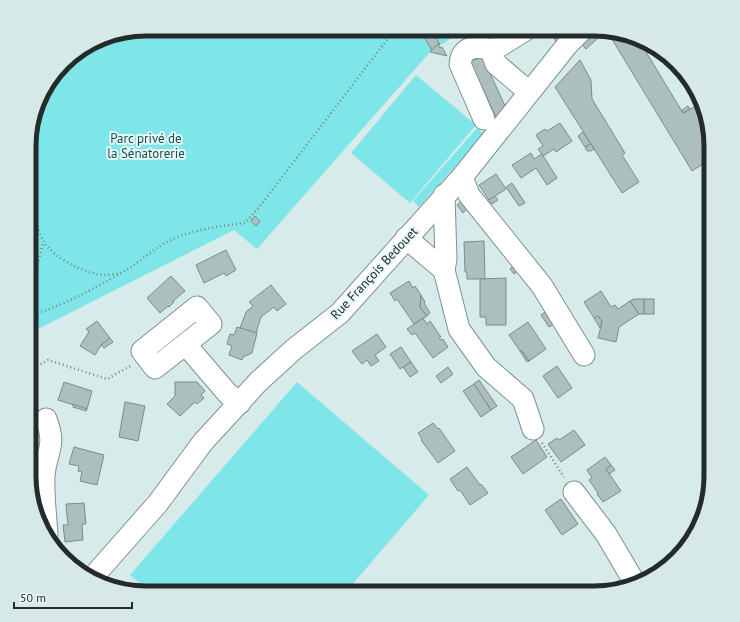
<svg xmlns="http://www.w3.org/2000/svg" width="740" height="622" font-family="'PT Sans',sans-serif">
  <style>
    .green { fill: #7ee5e8 }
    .building { fill: #acbebe; stroke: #7b8c8d }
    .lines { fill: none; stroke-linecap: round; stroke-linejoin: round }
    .minor-casing { stroke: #7f9191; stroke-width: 23 }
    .path { stroke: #798686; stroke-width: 2.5; stroke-dasharray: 1 3; stroke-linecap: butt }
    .minor { stroke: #fff; stroke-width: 21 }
    .labels { text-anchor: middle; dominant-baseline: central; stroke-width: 4; stroke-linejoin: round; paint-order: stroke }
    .park-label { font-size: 13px; fill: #1d4e4f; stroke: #e5f8f8 }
    .street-label { font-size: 13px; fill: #242b2b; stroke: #e5f8f8 }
    .rim { fill: none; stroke: #242b2b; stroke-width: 5 }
  </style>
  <rect width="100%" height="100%" fill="#d8ebeb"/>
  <g class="green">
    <path d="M146 29H465L430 52 257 249 234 230 30 333V131L45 88 69 58 108 35Z"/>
    <path d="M416 75 476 125 410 203 351 153Z"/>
    <path d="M477 128 484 134 419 207 413 201Z"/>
    <path d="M297 382 429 495 345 593H151L130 575Z"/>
  </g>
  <g class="building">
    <path d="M549 29H569L558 45Z"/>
    <path d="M592 29 607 30 586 49 579 41Z"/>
    <path d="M607 31 637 37 683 113 696 106 707 124 711 146V159L692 171Z"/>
    <path d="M432 32 439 43 432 50 424 37Z"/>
    <path d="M439 43 440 44 438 45 440 48 442 47 447 56 430 52Z"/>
    <path d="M482 56 507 110 498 121 470 62Z"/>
    <path d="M580 60 591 80 592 99 625 153 622 155 639 182 622 193 555 87Z"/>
    <path d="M701 99 705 116 702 117 694 103Z"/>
    <path d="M688 106 690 109 683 113 682 110Z"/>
    <path d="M560 123 572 141 556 152 554 149 543 156 538 149 543 146 536 135 545 129 547 131Z"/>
    <path d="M583 132 591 144 585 147 578 136Z"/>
    <path d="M591 144 594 149 591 151H587L585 147Z"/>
    <path d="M531 153 534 159 542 154 557 178 547 185 536 168 521 178 512 165Z"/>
    <path d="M496 174 506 189 489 200 479 185Z"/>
    <path d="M512 183 525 203 519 206 506 187Z"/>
    <path d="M495 196 498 200 492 204 489 200Z"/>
    <path d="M464 199 469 206 463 213 457 205Z"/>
    <path d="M255 216 260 221 256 226 251 221Z"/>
    <path d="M484 241 485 279H467V272H465L464 242Z"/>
    <path d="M226 250 236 270 226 276 224 273 204 283 196 265Z"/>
    <path d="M514 265 518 271 514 274 510 269Z"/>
    <path d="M171 276 185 291 173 301 174 302 169 307 168 306 160 313 147 298Z"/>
    <path d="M506 278V325H486V317H480V279Z"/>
    <path d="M409 281 413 288 415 286 421 295 420 307 427 316 414 324 397 299 395 301 390 293Z"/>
    <path d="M271 285 286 304 277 311 274 307 261 317 256 333 240 328 246 312 253 306 249 302Z"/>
    <path d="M601 291 611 307 615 305 618 309 630 301 639 314 619 327 616 342 598 338 602 322 598 316 594 318 584 302Z"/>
    <path d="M421 295 425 302 424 303 430 313 427 316 420 307Z"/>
    <path d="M634 299H644V314H639L630 301Z"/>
    <rect x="644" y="299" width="10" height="15"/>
    <path d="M545 312 554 324 549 327 541 315Z"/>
    <path d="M598 316 602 322 600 328 594 318Z"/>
    <path d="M423 318 427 324 430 321 441 337 439 338 441 340 443 339 448 347 433 358 415 333 412 335 407 329Z"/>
    <path d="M97 321 110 338 101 345 95 355 80 346 89 332 86 329Z"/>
    <path d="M528 322 546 349 529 361 521 350 520 351 509 335Z"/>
    <path d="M237 327 257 333 252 353 243 357 242 360 229 355 232 346 227 344 230 334 234 335Z"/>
    <path d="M377 334 386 347 375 355 379 361 371 366 367 360 362 364 352 351Z"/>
    <path d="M110 338 113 342 104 348 101 345Z"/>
    <path d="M401 347 411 362 400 369 390 354Z"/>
    <path d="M521 350 529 361 527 362 520 351Z"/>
    <path d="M411 362 418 372 410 377 403 367Z"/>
    <path d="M557 366 572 388 558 398 543 376Z"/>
    <path d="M448 367 453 374 441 383 436 376Z"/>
    <path d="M479 380 497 406 491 410 474 384Z"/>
    <path d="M64 382 92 391 87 409 58 400Z"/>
    <path d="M175 382H197L205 391 201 395 204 398 197 404 195 402 180 416 167 404 175 396Z"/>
    <path d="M474 384 491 410 481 417 463 391Z"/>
    <path d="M125 402 145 406 138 441 119 437Z"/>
    <path d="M73 404 87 409 86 411 73 407Z"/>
    <path d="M433 423 438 429 439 428 455 451 438 463 421 440 422 439 418 433Z"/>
    <path d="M574 430 585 445 561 462 548 444 557 438 559 440Z"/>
    <path d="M536 440 547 457 523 474 511 457Z"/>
    <path d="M74 447 104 455 97 485 80 481 82 472 78 471 79 466 69 464Z"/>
    <path d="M605 457 611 465 606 469 621 491 603 502 597 494 598 493 589 480 592 478 587 470Z"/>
    <path d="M611 465 615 470 609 474 606 469Z"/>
    <path d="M467 467 480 485 481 484 488 493 470 505 460 490 458 491 450 479Z"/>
    <path d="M561 499 578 524 562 535 545 510Z"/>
    <path d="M84 503 86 524H82L83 540 65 542 63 525H68L66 504Z"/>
  </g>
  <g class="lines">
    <defs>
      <g id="minor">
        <path d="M527 29 498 47 494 50 493 56 496 64 529 92"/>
        <path d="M484 119 460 64C462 44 479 46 494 50"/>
        <path d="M462 177 469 195 542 286 584 355"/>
        <path d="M444 195 446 259 444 270 459 329 486 367 523 399 533 429"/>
        <path d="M406 238 444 270"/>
        <path d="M197 307 211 324 155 368 142 351Z"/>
        <path d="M186 345 228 394 240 403"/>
        <path d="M46 419C57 447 46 451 44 476 43 496 46 516 47 535"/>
        <path d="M574 492 606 534 636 585"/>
        <path d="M92 578 158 503 203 442 258 382 293 350 340 313 462 177 568 44 583 29"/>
      </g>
    </defs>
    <use href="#minor" class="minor-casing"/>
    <g class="path">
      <path d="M30 195C35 209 36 230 44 242 54 258 84 273 102 275 107 275 113 274 118 274"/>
      <path d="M30 283 37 267 43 243"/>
      <path d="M30 316C65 305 99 286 131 267 144 258 157 246 171 240 195 229 220 226 245 223L260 206 393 32V29"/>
      <path d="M30 370 48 360 107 379 132 365"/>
      <path d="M542 443 564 477"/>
    </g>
    <use href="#minor" class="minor"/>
  </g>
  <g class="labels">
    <g class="park-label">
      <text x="146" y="138">Parc privé de<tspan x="146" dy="15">la Sénatorerie</tspan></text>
    </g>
    <g class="street-label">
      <text transform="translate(374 273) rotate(-47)">Rue François Bedouet</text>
    </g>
  </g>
  <path d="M0 0H740V622H0ZM146 36H594A110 110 0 0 1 704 146V476A110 110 0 0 1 594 586H146A110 110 0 0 1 36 476V146A110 110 0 0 1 146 36Z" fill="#d6e8e8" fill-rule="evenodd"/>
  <path class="rim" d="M146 36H594A110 110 0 0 1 704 146V476A110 110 0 0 1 594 586H146A110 110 0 0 1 36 476V146A110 110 0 0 1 146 36Z"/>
  <path d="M14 602v6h118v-6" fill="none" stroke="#242b2b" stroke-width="2"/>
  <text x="20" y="602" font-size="12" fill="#242b2b" stroke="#e5f8f8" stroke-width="3" paint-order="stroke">50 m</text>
</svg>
